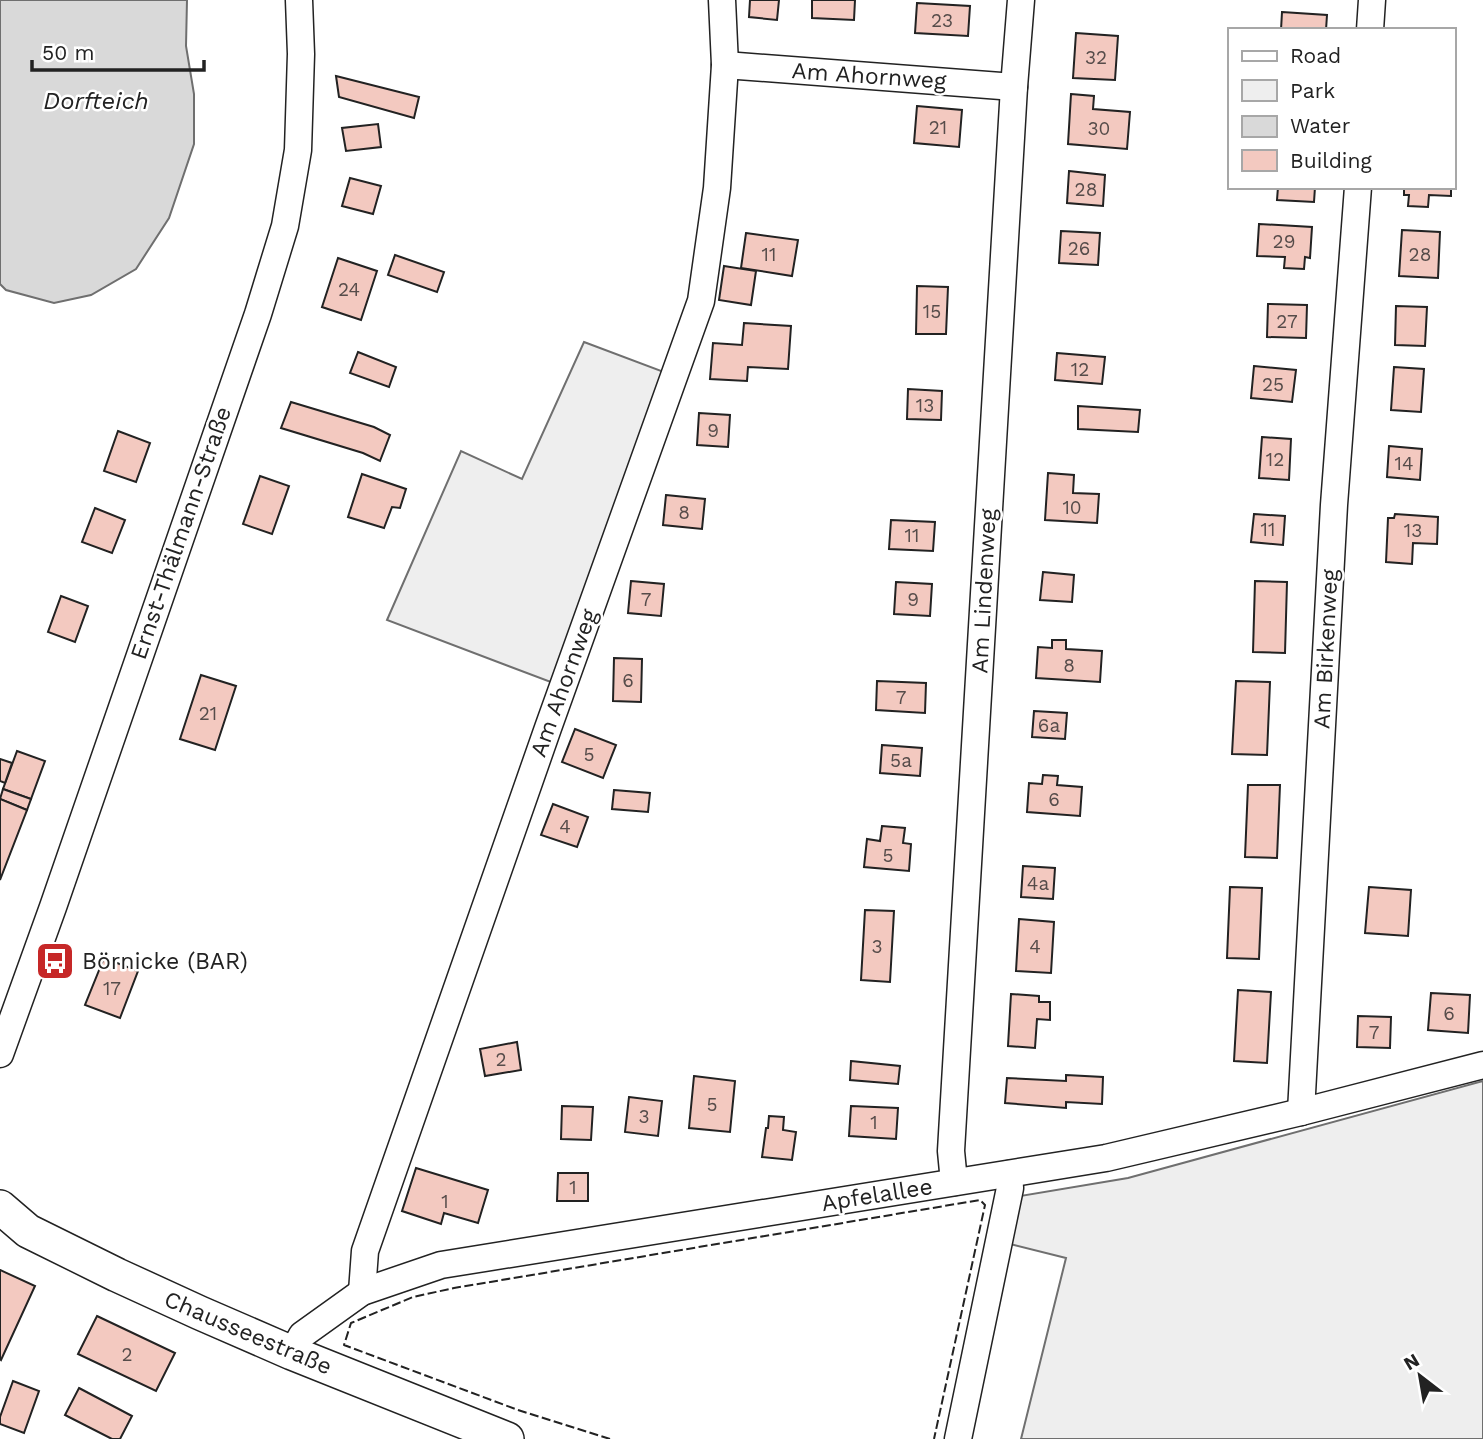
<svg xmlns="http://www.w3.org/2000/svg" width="1483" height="1439" font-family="'Work Sans',sans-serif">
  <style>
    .green { fill: #eee; stroke: #6f6f6f; stroke-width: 2 }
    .water { fill: #d9d9d9; stroke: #6f6f6f; stroke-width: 2 }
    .building { fill: #f3c9c0; stroke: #222; stroke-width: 2 }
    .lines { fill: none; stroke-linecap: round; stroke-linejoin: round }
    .minor-casing { stroke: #222; stroke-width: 29 }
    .major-casing { stroke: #222; stroke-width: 36 }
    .minor { stroke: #fff; stroke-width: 26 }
    .major { stroke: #fff; stroke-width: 33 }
    .fence { stroke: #222; stroke-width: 2; stroke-dasharray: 9 3.5; stroke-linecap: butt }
    .labels { text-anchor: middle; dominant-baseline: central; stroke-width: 5; stroke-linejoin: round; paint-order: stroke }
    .number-label { font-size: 19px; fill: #564c4a }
    .street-label { font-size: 23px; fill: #222; stroke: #fff }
    .poi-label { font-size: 23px; fill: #222; stroke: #fff; text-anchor: start }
    .water-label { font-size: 24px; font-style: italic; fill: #222; stroke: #fff }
  </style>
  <rect width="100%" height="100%" fill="#fff"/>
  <g class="green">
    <path d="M584 342 664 372 556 684 387 620 461 451 522 479Z"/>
    <path d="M1483 1081V1439H1021L1066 1258 1010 1244 1020 1196 1128 1178Z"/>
  </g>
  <path class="water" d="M0 0H187L186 46 194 94V144L169 218 136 269 91 295 54 303 6 290 0 284Z"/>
  <g class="building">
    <path d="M750 0H779L777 20 749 17Z"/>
    <path d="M812 0H855L854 20 812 18Z"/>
    <path d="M917 3 970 6 968 36 915 33Z"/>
    <path d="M1282 12 1327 15 1326 30H1281Z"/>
    <path d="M1076 33 1118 36 1115 80 1073 78Z"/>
    <path d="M336 76 419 97 414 118 339 97Z"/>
    <path d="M1071 94 1094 96 1093 109 1130 112 1127 149 1068 144Z"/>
    <path d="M917 106 962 110 959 147 914 143Z"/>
    <path d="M378 124 381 147 346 151 342 128Z"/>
    <path d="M1069 171 1105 175 1103 206 1067 203Z"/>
    <path d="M350 178 381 186 373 214 342 206Z"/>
    <path d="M1278 187H1315L1314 202 1277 200Z"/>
    <path d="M1404 187H1451V196L1429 195 1428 207 1408 206 1409 195H1404Z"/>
    <path d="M1259 224 1312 227 1310 258 1305 257 1304 269 1284 268 1285 257 1257 256Z"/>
    <path d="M1402 230 1440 232 1438 278 1399 276Z"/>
    <path d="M1061 231 1100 233 1098 265 1059 263Z"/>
    <path d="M746 233 798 240 792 276 741 268Z"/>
    <path d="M395 255 444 272 437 292 388 275Z"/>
    <path d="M338 258 377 271 361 320 322 307Z"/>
    <path d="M724 266 756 271 751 305 719 300Z"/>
    <path d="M917 286 948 287 946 334H916Z"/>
    <path d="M1268 304 1307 305 1306 338 1267 337Z"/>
    <path d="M1396 306 1427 307 1425 346 1395 345Z"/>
    <path d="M744 323 791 326 788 369 748 367 747 381 710 379 713 343 742 345Z"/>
    <path d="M358 352 396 367 389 387 350 373Z"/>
    <path d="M1057 353 1105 357 1102 384 1055 380Z"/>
    <path d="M1254 366 1296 370 1292 402 1251 398Z"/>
    <path d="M1394 367 1424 369 1421 412 1391 410Z"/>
    <path d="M908 389 942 391 941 420 907 419Z"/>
    <path d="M291 402 374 427 390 435 380 461 363 453 281 428Z"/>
    <path d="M1078 406 1140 410 1138 432 1078 429Z"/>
    <path d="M699 413 730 415 728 447 697 445Z"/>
    <path d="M118 431 150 443 136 482 104 471Z"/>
    <path d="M1262 437 1291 439 1289 480 1259 478Z"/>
    <path d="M1389 446 1422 449 1420 480 1387 477Z"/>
    <path d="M1048 473 1074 475 1073 493 1099 494 1097 523 1045 520Z"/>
    <path d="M362 474 406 489 400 508 392 507 384 528 348 517Z"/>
    <path d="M260 476 289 486 272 534 243 524Z"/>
    <path d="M666 495 705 499 702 529 663 525Z"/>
    <path d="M95 508 125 520 112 553 82 542Z"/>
    <path d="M1254 514 1285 516 1283 545 1251 542Z"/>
    <path d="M1395 514 1438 517 1437 544 1413 543 1412 564 1386 562 1388 518H1394Z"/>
    <path d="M891 520 935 522 933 551 889 549Z"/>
    <path d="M1043 572 1074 575 1072 602 1040 600Z"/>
    <path d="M631 581 664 584 661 616 628 613Z"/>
    <path d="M1255 581 1287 582 1285 653 1253 652Z"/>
    <path d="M896 582 932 584 930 616 894 614Z"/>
    <path d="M61 596 88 606 75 642 48 632Z"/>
    <path d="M1052 640H1066V649L1102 651 1100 682 1036 678 1038 647 1052 648Z"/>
    <path d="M614 658 642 659 641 702 613 701Z"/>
    <path d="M201 675 236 686 215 750 180 739Z"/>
    <path d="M877 681 926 683 925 713 876 710Z"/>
    <path d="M1236 681 1270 682 1267 755 1232 754Z"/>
    <path d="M1034 711 1067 713 1065 739 1032 737Z"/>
    <path d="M575 729 616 745 603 778 562 762Z"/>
    <path d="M882 745 922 748 920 776 880 773Z"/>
    <path d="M17 751 45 761 31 799 3 789Z"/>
    <path d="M0 759 12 763 5 783 0 781Z"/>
    <path d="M1043 775 1058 776 1057 785 1082 787 1080 816 1027 812 1029 783 1042 784Z"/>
    <path d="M1248 785H1280L1277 858 1245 857Z"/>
    <path d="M3 789 31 799 27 810 0 799Z"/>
    <path d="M614 790 650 793 648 812 612 809Z"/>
    <path d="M0 799 27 810 0 880Z"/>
    <path d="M553 804 588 817 577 847 541 835Z"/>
    <path d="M882 826 905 828 903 843 911 844 909 871 864 867 867 839 880 841Z"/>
    <path d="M1023 866 1055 868 1053 899 1021 897Z"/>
    <path d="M1230 887 1262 888 1259 959 1227 958Z"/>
    <path d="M1369 887 1411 890 1408 936 1365 933Z"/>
    <path d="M865 910 894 911 890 982 861 980Z"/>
    <path d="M1019 919 1054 922 1051 973 1016 971Z"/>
    <path d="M104 958 138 971 120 1018 85 1005Z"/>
    <path d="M1238 990 1271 992 1267 1063 1234 1061Z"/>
    <path d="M1431 993 1470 995 1468 1033 1428 1030Z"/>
    <path d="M1011 994 1039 996V1002H1050V1020L1037 1019 1035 1048 1008 1046Z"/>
    <path d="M1358 1016 1391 1017 1390 1048 1357 1047Z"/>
    <path d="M517 1042 521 1070 485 1076 480 1049Z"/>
    <path d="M851 1061 900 1066 898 1084 850 1080Z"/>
    <path d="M1066 1075 1103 1077 1102 1104 1066 1102V1108L1005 1103 1007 1078 1066 1081Z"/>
    <path d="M694 1076 735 1081 730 1132 689 1128Z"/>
    <path d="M629 1097 662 1101 658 1136 625 1132Z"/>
    <path d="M562 1106 593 1107 591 1140 561 1139Z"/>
    <path d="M851 1106 898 1108 896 1139 849 1136Z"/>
    <path d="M769 1116 784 1117 783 1130 796 1132 792 1160 762 1157 766 1128H768Z"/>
    <path d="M416 1168 488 1190 478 1223 444 1213 441 1224 402 1211Z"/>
    <path d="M558 1173H588V1201H557Z"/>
    <path d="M0 1270 35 1286 1 1360 0 1359Z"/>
    <path d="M97 1316 175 1353 156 1391 78 1354Z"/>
    <path d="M13 1381 39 1391 24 1433 0 1424V1417Z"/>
    <path d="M79 1388 132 1416 120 1439H112L65 1415Z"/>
  </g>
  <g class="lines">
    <defs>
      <g id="minor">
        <path d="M1370 30 1372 0"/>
        <path d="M725 65 1014 87"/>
        <path d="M0 1054 53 907 258 314 285 226 298 150 301 54 299 0"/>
        <path d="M1301 1112 1334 505 1358 187"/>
        <path d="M954 1182 951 1151 1014 87 1021 0"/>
        <path d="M362 1292 365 1251 548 728 701 301 717 188 725 65 722 0"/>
        <path d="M292 1353 302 1335 362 1292 441 1265 1106 1158 1301 1112 1483 1065"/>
        <path d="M958 1439 1010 1188 1009 1174"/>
      </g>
      <path id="major" d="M0 1207 28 1231 117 1275 200 1313 292 1353 507 1439"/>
    </defs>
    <use href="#minor" class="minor-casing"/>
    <use href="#major" class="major-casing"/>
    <use href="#minor" class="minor"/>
    <use href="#major" class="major"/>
    <path class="fence" d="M610 1439 518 1410 344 1345 351 1323 413 1297 454 1288 980 1200 985 1205 934 1439"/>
  </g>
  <defs>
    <symbol id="bus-square" viewBox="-11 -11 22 22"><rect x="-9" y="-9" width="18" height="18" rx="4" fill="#c62828" stroke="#fff"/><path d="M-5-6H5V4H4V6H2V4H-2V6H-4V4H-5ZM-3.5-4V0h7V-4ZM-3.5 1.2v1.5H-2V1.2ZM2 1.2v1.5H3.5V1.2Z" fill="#fff"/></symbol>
  </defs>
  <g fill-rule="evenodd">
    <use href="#bus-square" x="33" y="939" width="44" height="44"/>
  </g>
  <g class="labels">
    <g class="number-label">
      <text x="942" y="20">23</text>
      <text x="1096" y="57">32</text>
      <text x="938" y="127">21</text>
      <text x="1099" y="128">30</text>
      <text x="1086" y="189">28</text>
      <text x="1284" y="241">29</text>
      <text x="1079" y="248">26</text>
      <text x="769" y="254">11</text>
      <text x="1420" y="254">28</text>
      <text x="349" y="289">24</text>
      <text x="932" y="311">15</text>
      <text x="1287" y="321">27</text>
      <text x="1080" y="369">12</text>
      <text x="1273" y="384">25</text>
      <text x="925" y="405">13</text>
      <text x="713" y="430">9</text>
      <text x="1275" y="459">12</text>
      <text x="1404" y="463">14</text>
      <text x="1072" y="507">10</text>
      <text x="684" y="512">8</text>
      <text x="1268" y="529">11</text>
      <text x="1413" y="530">13</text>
      <text x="912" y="535">11</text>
      <text x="646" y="599">7</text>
      <text x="913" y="599">9</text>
      <text x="1069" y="665">8</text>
      <text x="628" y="680">6</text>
      <text x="901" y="697">7</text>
      <text x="208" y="713">21</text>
      <text x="1049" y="725">6a</text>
      <text x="589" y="754">5</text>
      <text x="901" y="760">5a</text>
      <text x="1054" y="799">6</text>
      <text x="565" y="826">4</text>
      <text x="888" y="855">5</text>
      <text x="1038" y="883">4a</text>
      <text x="877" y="946">3</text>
      <text x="1035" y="946">4</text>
      <text x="112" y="988">17</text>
      <text x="1449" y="1013">6</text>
      <text x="1374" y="1032">7</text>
      <text x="501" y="1059">2</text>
      <text x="712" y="1104">5</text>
      <text x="644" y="1116">3</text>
      <text x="874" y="1122">1</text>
      <text x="573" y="1187">1</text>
      <text x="445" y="1201">1</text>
      <text x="127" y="1354">2</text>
    </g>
    <g class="street-label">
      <text transform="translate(869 76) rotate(4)">Am Ahornweg</text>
      <text transform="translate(181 533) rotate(-71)">Ernst-Thälmann-Straße</text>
      <text transform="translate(984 591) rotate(-87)">Am Lindenweg</text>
      <text transform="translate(1326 649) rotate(-87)">Am Birkenweg</text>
      <text transform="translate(564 683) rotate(-70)">Am Ahornweg</text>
      <text transform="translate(877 1195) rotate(-9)">Apfelallee</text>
      <text transform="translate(248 1333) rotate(23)">Chausseestraße</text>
    </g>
    <g class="poi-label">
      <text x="82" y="961">Börnicke (BAR)</text>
    </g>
    <g class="water-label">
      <text x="96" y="101">Dorfteich</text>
    </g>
  </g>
  <rect x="1228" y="28" width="228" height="161" fill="#ffffff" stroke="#a7a7a7" stroke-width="2"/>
  <rect x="1242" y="51" width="35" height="10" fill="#ffffff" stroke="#a7a7a7" stroke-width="2"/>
  <text x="1290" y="63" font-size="21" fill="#222222">Road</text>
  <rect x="1242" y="80" width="35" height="21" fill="#eeeeee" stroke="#a7a7a7" stroke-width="2"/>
  <text x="1290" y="98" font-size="21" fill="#222222">Park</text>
  <rect x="1242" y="116" width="35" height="21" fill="#d9d9d9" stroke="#a7a7a7" stroke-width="2"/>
  <text x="1290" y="133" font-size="21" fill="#222222">Water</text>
  <rect x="1242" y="150" width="35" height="21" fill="#f3c9c0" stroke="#a7a7a7" stroke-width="2"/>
  <text x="1290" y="168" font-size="21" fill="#222222">Building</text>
  <g transform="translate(1420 1376) rotate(329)" stroke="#ffffff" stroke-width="5" paint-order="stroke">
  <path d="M0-5L12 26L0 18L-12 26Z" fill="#222222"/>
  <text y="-10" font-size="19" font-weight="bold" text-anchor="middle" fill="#222222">N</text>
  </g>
  <path d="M32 60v10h172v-10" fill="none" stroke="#222222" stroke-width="3.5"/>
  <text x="42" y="60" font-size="21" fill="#222222" stroke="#ffffff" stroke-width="5" paint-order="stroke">50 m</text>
</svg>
